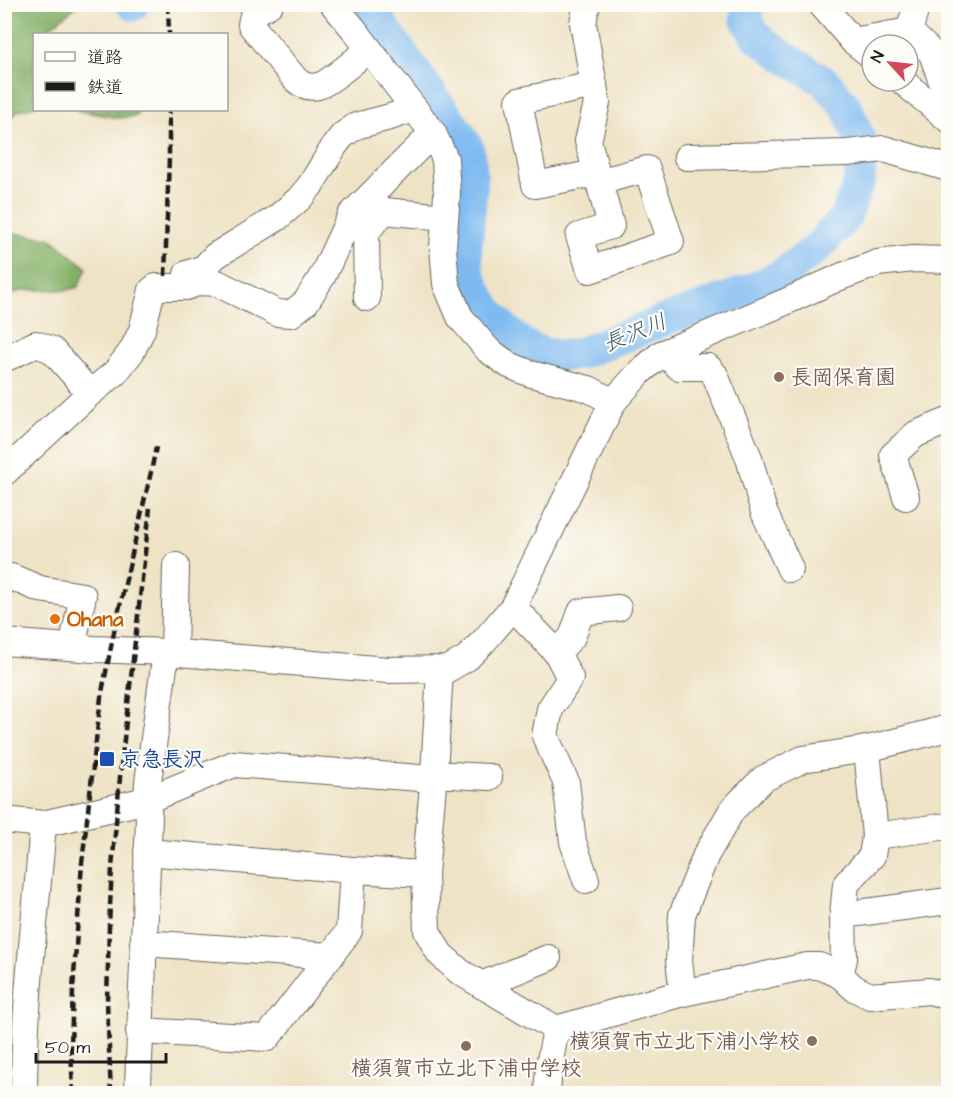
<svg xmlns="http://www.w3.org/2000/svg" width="953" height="1098" font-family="'Architects Daughter','Klee One',sans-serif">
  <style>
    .forest { fill: #84b068; stroke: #506642; stroke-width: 1.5 }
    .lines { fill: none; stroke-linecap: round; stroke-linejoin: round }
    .river { stroke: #7ebaf0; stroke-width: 32 }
    .minor-casing { stroke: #666258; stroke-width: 28 }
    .minor { stroke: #fff; stroke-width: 26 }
    .rail { stroke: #1c1c1c; stroke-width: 4.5; stroke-dasharray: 9 4.5; stroke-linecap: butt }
    .education-dot { fill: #8d6e63; stroke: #fdfcf7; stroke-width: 2 }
    .food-dot { fill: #e8710a; stroke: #fdfcf7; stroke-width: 2 }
    .transit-dot { fill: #1a4fb4; stroke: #fdfcf7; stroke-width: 2 }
    .labels { text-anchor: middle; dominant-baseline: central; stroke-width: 4.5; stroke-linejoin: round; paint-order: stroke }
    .education-label { font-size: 21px; font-weight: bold; fill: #785e54; stroke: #fdfcf7; text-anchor: start }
    .food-label { font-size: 21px; font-weight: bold; fill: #c56008; stroke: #fdfcf7; text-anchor: start }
    .transit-label { font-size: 21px; font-weight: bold; fill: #164399; stroke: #fdfcf7; text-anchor: start }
    .water-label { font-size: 22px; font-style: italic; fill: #435b71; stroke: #fdfcf7 }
  </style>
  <rect width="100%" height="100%" fill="#fdfcf7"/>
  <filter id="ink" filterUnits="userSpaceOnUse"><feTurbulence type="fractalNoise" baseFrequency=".0167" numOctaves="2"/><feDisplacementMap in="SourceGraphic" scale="12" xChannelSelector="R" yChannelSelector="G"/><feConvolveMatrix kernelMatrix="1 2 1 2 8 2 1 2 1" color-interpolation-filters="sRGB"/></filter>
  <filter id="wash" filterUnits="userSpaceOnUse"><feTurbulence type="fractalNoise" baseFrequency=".008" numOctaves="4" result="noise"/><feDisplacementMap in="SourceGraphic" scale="24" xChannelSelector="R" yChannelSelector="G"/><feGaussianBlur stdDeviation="1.35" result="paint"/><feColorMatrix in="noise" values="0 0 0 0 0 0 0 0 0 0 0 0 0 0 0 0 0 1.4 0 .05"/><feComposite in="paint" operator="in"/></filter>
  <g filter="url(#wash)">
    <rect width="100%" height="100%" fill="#efe3c6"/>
    <g class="forest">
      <path d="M5 4 78 5 44 32 43 34H34V106L17 111 5 129Z"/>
      <path d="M76 110H137V116L117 118Z"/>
      <path d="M5 228 14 233 50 238 87 268 78 287 67 290H24L5 296Z"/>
    </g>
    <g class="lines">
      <g class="river">
        <path d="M132 4 133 5"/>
        <path d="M366 4 378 19 409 63 460 134 468 148 471 165 472 185 466 250 468 273 476 291 488 311 506 330 524 345 543 353 561 356 579 354 665 320 750 290 783 274 818 247 845 218 860 180V140L847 108 825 82 783 56 756 36 746 19 748 4"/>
      </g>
    </g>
  </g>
  <g filter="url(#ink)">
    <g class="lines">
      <defs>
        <g id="minor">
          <path d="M270 4C259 11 252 11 251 25L296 80C303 86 309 88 318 86 328 84 359 57 369 49"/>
          <path d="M333 4 353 28 433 133 445 159 447 195 443 247 446 284 460 317 488 350 509 365 531 374 589 389 613 402"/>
          <path d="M587 4 583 23 597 103 588 141 611 226 579 236 590 270 671 242 647 169 598 182"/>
          <path d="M821 4 853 41 872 56"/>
          <path d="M914 15 909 31 932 53 947 97 945 116"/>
          <path d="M853 41 909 31"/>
          <path d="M902 81 948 119"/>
          <path d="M594 85 519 101 535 185 596 173"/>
          <path d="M687 157 847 153 884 149 948 168"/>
          <path d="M186 286 187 274 204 268 215 256 277 218 299 199 310 186 335 145 343 135 356 126 390 117 414 109"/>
          <path d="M367 298 366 232 384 211 445 217"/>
          <path d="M661 354 673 361 679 367H708L715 375 749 458 764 512 790 569"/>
          <path d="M4 359 36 344 52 350 90 393"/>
          <path d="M4 473 90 393 115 373 132 351 142 330 152 290 156 287H186L200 282 217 283 277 313 291 314 306 302 323 275 351 215 433 133"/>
          <path d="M906 497 893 455 916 434 948 421"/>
          <path d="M4 576 11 577 40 589 83 596 72 647"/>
          <path d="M513 607 557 653 570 678 550 709 545 736 566 782 573 842 586 880"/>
          <path d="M4 642 94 649 166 652 388 670 448 669 467 658 484 641 513 607 613 402 640 372 661 354 785 302 840 277 878 263 913 259 948 260"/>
          <path d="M174 653 176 566"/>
          <path d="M557 653 572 637 581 612 618 608"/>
          <path d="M440 670 434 774 425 874 427 931 440 954 460 972 556 1029 683 993 807 966H819L840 975 854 988 870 996 929 991 948 996"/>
          <path d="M434 774 489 777"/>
          <path d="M4 820 43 824 147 800 234 764 433 779"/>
          <path d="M875 836 948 826"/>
          <path d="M147 852 353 870 425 874"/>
          <path d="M843 915 846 884 872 856 875 836 867 749"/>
          <path d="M143 943 331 956"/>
          <path d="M840 975 844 959 843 915 948 901"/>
          <path d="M481 985 548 958"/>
          <path d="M683 993 679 961 682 915 706 855 732 810 763 779 803 759 867 749 948 728"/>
          <path d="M139 1031 267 1038 349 931 353 870"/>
          <path d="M24 1094C24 1003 36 914 43 824"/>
          <path d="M140 1094 138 1085 149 818 147 800 148 782 166 652"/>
          <path d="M547 1094 549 1066 556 1029"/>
        </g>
      </defs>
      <use href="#minor" class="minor-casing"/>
      <use href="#minor" class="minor"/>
      <g class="rail">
        <path d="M168 4 169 34"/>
        <path d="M165 276 169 157V110"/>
        <path d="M73 1094 71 1046 73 990 77 932 82 863 101 697 115 627 151 472 156 447"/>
        <path d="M111 1094 107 1002 109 925 112 868 121 766 150 508"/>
      </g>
    </g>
  </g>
  <g class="education-dot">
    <circle cx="779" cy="377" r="6"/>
    <circle cx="812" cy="1041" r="6"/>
    <circle cx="466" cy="1046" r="6"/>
  </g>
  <circle class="food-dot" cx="55" cy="619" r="6"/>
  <rect class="transit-dot" x="99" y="751" width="16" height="16" rx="3"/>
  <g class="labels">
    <g class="education-label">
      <text x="791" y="377">長岡保育園</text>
      <text x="800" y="1041" text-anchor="end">横須賀市立北下浦小学校</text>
      <text x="466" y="1068" text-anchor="middle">横須賀市立北下浦中学校</text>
    </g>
    <g class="food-label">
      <text x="67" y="619">Ohana</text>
    </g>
    <g class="transit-label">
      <text x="120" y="759">京急長沢</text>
    </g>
    <g class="water-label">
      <text transform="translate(635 333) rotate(-22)">長沢川</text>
    </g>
  </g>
  <rect width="953" height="1098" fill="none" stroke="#fdfcf7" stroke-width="24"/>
  <rect x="33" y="33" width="195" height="78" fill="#fdfcf7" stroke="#a3a29f" stroke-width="1.5"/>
  <rect x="45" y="52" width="30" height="9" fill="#ffffff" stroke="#a3a29f" stroke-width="1.5"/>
  <text x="87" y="63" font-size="18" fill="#1c1c1c">道路</text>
  <rect x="45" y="82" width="30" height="9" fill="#1c1c1c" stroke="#a3a29f" stroke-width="1.5"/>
  <text x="87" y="93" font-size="18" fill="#1c1c1c">鉄道</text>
  <g transform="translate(890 63) rotate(297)"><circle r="28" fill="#fdfcf7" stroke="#a3a29f" stroke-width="1.5"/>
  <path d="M0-4.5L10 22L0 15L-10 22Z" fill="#d1495b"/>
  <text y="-9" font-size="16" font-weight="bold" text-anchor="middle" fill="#1c1c1c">N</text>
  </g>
  <path d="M36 1053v9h130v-9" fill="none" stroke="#1c1c1c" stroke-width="3"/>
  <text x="45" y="1053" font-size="18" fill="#1c1c1c" stroke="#fdfcf7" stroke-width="4.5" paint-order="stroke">50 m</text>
</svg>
